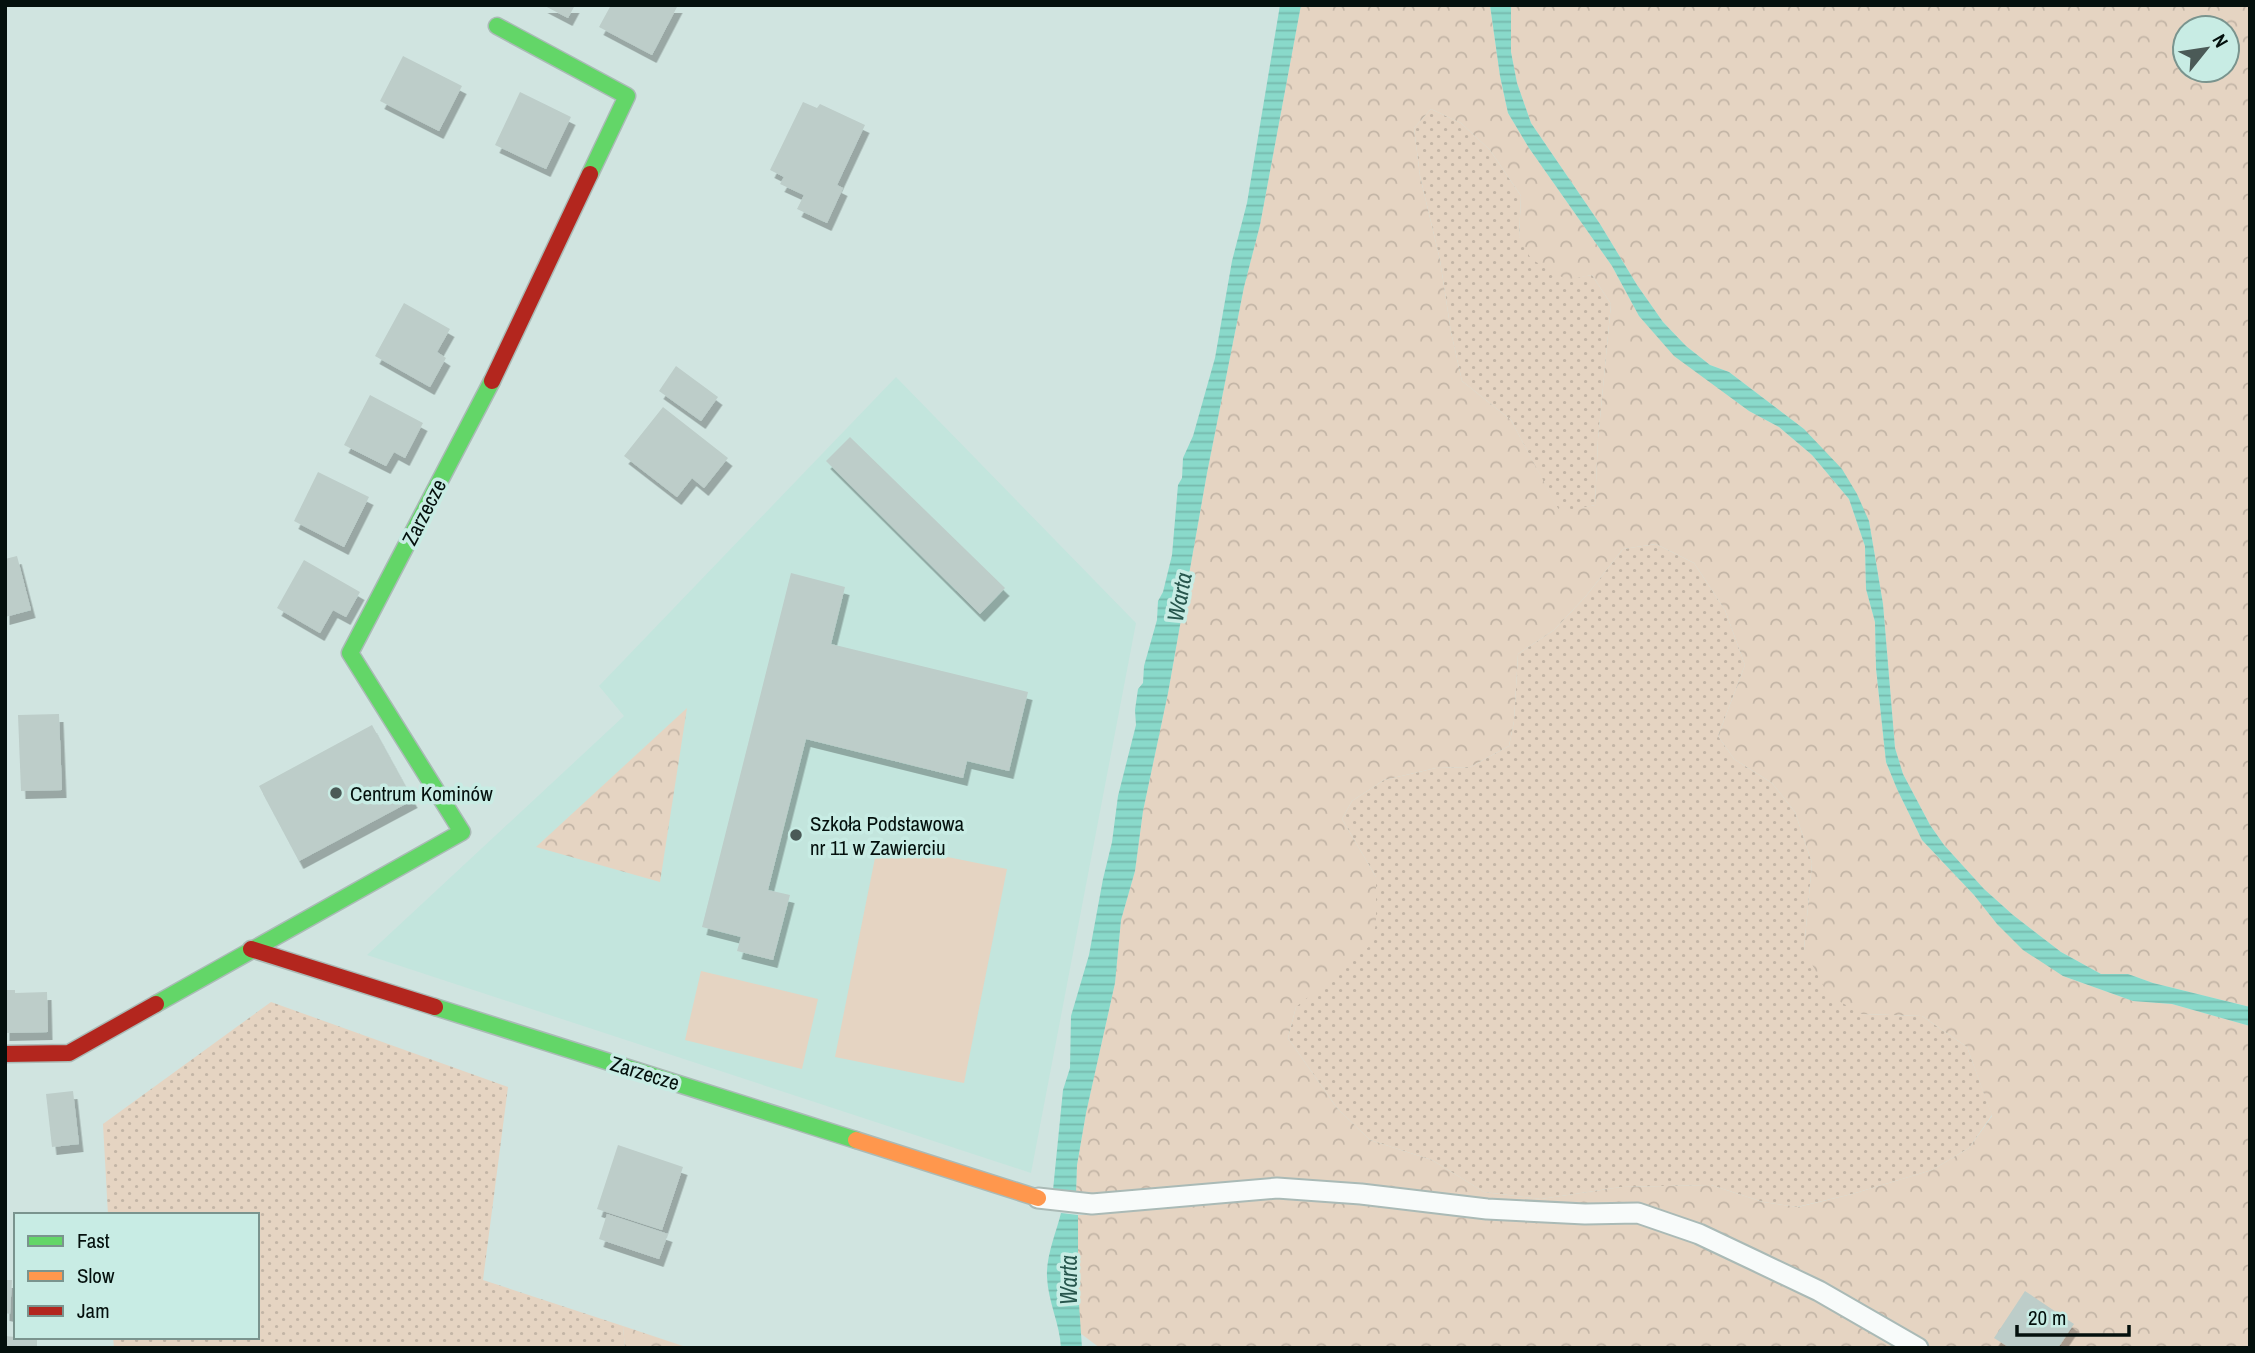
<svg xmlns="http://www.w3.org/2000/svg" width="2255" height="1353" font-family="'Archivo Narrow',sans-serif">
  <style>
    .built { fill: #c3e5dd }
    .grass { fill: url(#grass-dots) }
    .forest { fill: url(#forest-crowns); fill-rule: evenodd }
    .pitch { fill: #e5d4c2 }
    .water { fill: url(#water-rules) }
    .building { fill: #bdcdc9; filter: url(#shadow) }
    .lines { fill: none; stroke-linecap: round; stroke-linejoin: round }
    .lane-casing { stroke: #aabab6; stroke-width: 23 }
    .fast-casing { stroke: #aabab6; stroke-width: 19 }
    .slow-casing { stroke: #aabab6; stroke-width: 19 }
    .jam-casing { stroke: #aabab6; stroke-width: 19 }
    .lane { stroke: #f8fbfa; stroke-width: 19 }
    .fast { stroke: #63d668; stroke-width: 16 }
    .slow { stroke: #ff974d; stroke-width: 16 }
    .jam { stroke: #b3261e; stroke-width: 16 }
    .poi-dot { fill: #4b5a57; stroke: #c8ece4; stroke-width: 2.5 }
    .labels { text-anchor: middle; dominant-baseline: central; stroke-width: 7; stroke-linejoin: round; paint-order: stroke }
    .street-label { font-size: 21px; fill: #04100d; stroke: #c8ece4 }
    .poi-label { font-size: 21px; fill: #04100d; stroke: #c8ece4; text-anchor: start }
    .water-label { font-size: 23px; font-style: italic; fill: #27564d; stroke: #c8ece4 }
  </style>
  <defs>
    <pattern id="grass-dots" width="8" height="8" patternUnits="userSpaceOnUse" patternTransform="scale(1.75)"><rect width="8" height="8" fill="#e5d4c2"/><path d="M2 2h.1M6 6h.1" fill="none" stroke="#c3b5a6" stroke-width="1.8" stroke-linecap="round"/></pattern>
    <pattern id="forest-crowns" width="20" height="18" patternUnits="userSpaceOnUse" patternTransform="scale(1.75)"><rect width="20" height="18" fill="#e5d4c2"/><path d="M2 6a3 3 0 1 1 6 0M12 15a3 3 0 1 1 6 0" fill="none" stroke="#c3b5a6"/></pattern>
    <pattern id="water-rules" width="6" height="5" patternUnits="userSpaceOnUse" patternTransform="scale(1.75)"><rect width="6" height="5" fill="#89d9ca"/><path d="M0 2.5h6" fill="none" stroke="#75b9ac"/></pattern>
    <filter id="shadow"><feDropShadow dx="4.5" dy="8" stdDeviation="0" flood-color="#0004"/></filter>
  </defs>
  <rect width="100%" height="100%" fill="#d0e4e0"/>
  <path class="built" d="M896 377 1136 623 1031 1173 367 955 624 716 599 686Z"/>
  <g class="grass">
    <path d="M1431 109 1461 123 1490 150 1521 196 1519 237 1567 279 1592 275 1611 304 1598 439 1595 505 1560 513 1511 420 1462 381 1451 332 1440 260 1420 176 1414 128Z"/>
    <path d="M1656 544 1694 563 1725 610 1745 665 1718 736 1734 759 1772 783 1795 812 1812 863 1804 949 1862 1014 1922 1016 1967 1047 1992 1115 1969 1148 1932 1170 1852 1194 1797 1207 1763 1202 1711 1185 1621 1187 1541 1199 1484 1192 1432 1160 1370 1140 1337 1108 1288 1038 1296 1007 1376 877 1342 819 1352 801 1384 780 1436 768 1470 767 1509 746 1514 721 1518 654 1554 630 1586 596 1623 549Z"/>
    <path d="M271 1002 508 1087 483 1280 623 1326 625 1348H114L113 1337H257V1215H108L103 1124Z"/>
  </g>
  <g class="forest">
    <path d="M1301 5H1490L1500 76 1508 113 1529 148 1612 266 1639 316 1675 356 1749 411 1779 427 1812 455 1849 499 1865 546 1866 589 1875 622 1876 668 1886 762 1897 789 1922 840 1974 895 1997 924 2063 976 2133 1001 2172 1004 2250 1026V1348H1100L1080 1333 1078 1289V1215H1085L1088 1195 1076 1193 1077 1165 1086 1113 1115 983 1121 920 1135 871 1143 811 1168 693 1207 473 1244 287 1260 225ZM1431 109 1461 123 1490 150 1521 196 1519 237 1531 259 1567 280 1592 275 1611 304 1598 439 1595 505 1560 512 1511 420 1462 381 1451 332 1440 260 1420 176 1414 128ZM1656 544 1694 563 1725 610 1745 665 1718 736 1734 759 1772 783 1795 812 1812 863 1804 949 1828 995 1862 1014 1922 1016 1967 1047 1992 1116 1969 1148 1932 1170 1852 1194 1798 1207 1763 1202 1711 1185 1621 1187 1541 1199 1484 1192 1432 1160 1370 1140 1337 1108 1288 1038 1296 1007 1371 945 1376 924V877L1342 819 1352 801 1384 780 1436 768 1470 767 1509 746 1514 721 1518 654 1554 630 1586 596 1623 549Z"/>
    <path d="M1511 5H2250V1007L2153 983 2128 974H2101L2061 952 2013 915 1984 889 1944 845 1930 825 1903 774 1895 748 1883 604 1869 521 1804 429 1729 372 1710 365 1686 346 1663 322 1637 285 1600 224 1531 123 1517 83 1511 52ZM2185 28H2227V70H2185Z"/>
    <path d="M687 708 660 882 536 847Z"/>
    <path d="M623 1326 689 1348H625Z"/>
  </g>
  <g class="pitch">
    <path d="M878 843 1007 869 964 1083 835 1057Z"/>
    <path d="M701 971 818 999 802 1069 685 1040Z"/>
  </g>
  <g class="water">
    <path d="M1280 5H1301L1260 225 1244 287 1207 473 1168 693 1143 811 1135 871 1121 920 1115 983 1086 1113 1077 1165 1076 1193 1053 1190 1063 1090 1070 1068 1071 1016 1089 955 1103 879 1112 842 1118 796 1136 725 1135 710 1138 689 1143 683 1144 666 1157 620 1158 601 1163 592 1172 555 1178 485 1182 478 1183 458 1193 436 1215 358 1232 261 1247 203Z"/>
    <path d="M1490 5H1511V52L1517 83 1531 123 1600 224 1637 285 1663 322 1686 346 1710 365 1729 372 1804 429 1842 469 1857 494 1869 521 1883 604 1895 748 1903 774 1930 825 1944 845 1984 889 2013 915 2061 952 2101 974H2128L2153 983 2250 1007V1026L2172 1004 2133 1001 2063 976 2023 950 1997 924 1974 895 1922 840 1897 789 1886 762 1876 668 1875 622 1866 589 1865 546 1849 499 1812 455 1779 427 1749 411 1674 356 1639 316 1612 266 1529 148 1508 113 1500 76Z"/>
    <path d="M1061 1213 1078 1215V1289L1082 1348H1061C1060 1324 1048 1302 1047 1277 1046 1256 1056 1233 1061 1213Z"/>
  </g>
  <g class="building">
    <path d="M543 5H575L568 18Z"/>
    <path d="M611 5H678L652 55 599 27Z"/>
    <path d="M403 56 462 86 439 131 380 101Z"/>
    <path d="M520 92 571 117 546 169 495 145Z"/>
    <path d="M803 102 817 108 820 104 865 125 837 185 843 188 827 223 797 209 804 195 780 184 784 177 770 170Z"/>
    <path d="M404 303 450 329 437 352 446 358 430 387 375 356Z"/>
    <path d="M676 366 718 397 701 421 659 391Z"/>
    <path d="M370 395 423 423 405 458 394 452 386 466 344 445Z"/>
    <path d="M663 407 728 458 704 488 692 478 677 497 624 456Z"/>
    <path d="M850 437 1005 588 980 614 826 461Z"/>
    <path d="M318 472 369 497 344 547 294 521Z"/>
    <path d="M17 556 31 610 5 617V559Z"/>
    <path d="M304 560 360 592 346 617 333 610 320 633 277 608Z"/>
    <path d="M791 573 845 587 831 644 1028 692 1009 771 967 761 963 778 806 739 768 890 790 895 773 960 737 951 741 937 702 927Z"/>
    <path d="M59 714 62 790 21 791 18 715Z"/>
    <path d="M372 725 413 800 299 861 259 786Z"/>
    <path d="M5 990H15V993L47 992 48 1032 5 1033Z"/>
    <path d="M73 1091 79 1144 52 1147 46 1094Z"/>
    <path d="M618 1145 683 1167 662 1230 597 1209Z"/>
    <path d="M607 1214 668 1234 659 1259 599 1239Z"/>
    <path d="M5 1280H12L10 1314 5 1313Z"/>
    <path d="M2025 1291 2074 1324 2058 1348H2010L1994 1338Z"/>
    <path d="M5 1336 37 1339V1348H5Z"/>
  </g>
  <g class="lines">
    <defs>
      <path id="lane" d="M1038 1198 1092 1204 1277 1188 1361 1194 1487 1209 1585 1214 1638 1213 1699 1234 1756 1261 1819 1291 1918 1348"/>
      <g id="fast">
        <path d="M497 26 627 96 590 174"/>
        <path d="M156 1004 462 832 350 653 492 381"/>
        <path d="M435 1007 856 1140"/>
      </g>
      <path id="slow" d="M856 1140 1038 1198"/>
      <g id="jam">
        <path d="M492 381 590 174"/>
        <path d="M251 949 435 1007"/>
        <path d="M5 1054 69 1053 156 1004"/>
      </g>
    </defs>
    <use href="#lane" class="lane-casing"/>
    <use href="#fast" class="fast-casing"/>
    <use href="#slow" class="slow-casing"/>
    <use href="#jam" class="jam-casing"/>
    <use href="#lane" class="lane"/>
    <use href="#fast" class="fast"/>
    <use href="#slow" class="slow"/>
    <use href="#jam" class="jam"/>
  </g>
  <g class="poi-dot">
    <circle cx="336" cy="793" r="7"/>
    <circle cx="796" cy="835" r="7"/>
  </g>
  <g class="labels">
    <g class="street-label">
      <text transform="translate(424 512) rotate(-63)">Zarzecze</text>
      <text transform="translate(645 1073) rotate(17)">Zarzecze</text>
    </g>
    <g class="poi-label">
      <text x="350" y="793">Centrum Kominów</text>
      <text x="810" y="823">Szkoła Podstawowa<tspan x="810" dy="24">nr 11 w Zawierciu</tspan></text>
    </g>
    <g class="water-label">
      <text transform="translate(1179 597) rotate(-79)">Warta</text>
      <text transform="translate(1068 1280) rotate(-90)">Warta</text>
    </g>
  </g>
  <rect width="2255" height="1353" fill="none" stroke="#04100d" stroke-width="14"/>
  <rect x="14" y="1213" width="245" height="126" fill="#c8ece4" stroke="#7a948e" stroke-width="2"/>
  <rect x="28" y="1236" width="35" height="10" fill="#63d668" stroke="#7a948e" stroke-width="2"/>
  <text x="77" y="1248" font-size="21" fill="#04100d">Fast</text>
  <rect x="28" y="1271" width="35" height="10" fill="#ff974d" stroke="#7a948e" stroke-width="2"/>
  <text x="77" y="1283" font-size="21" fill="#04100d">Slow</text>
  <rect x="28" y="1306" width="35" height="10" fill="#b3261e" stroke="#7a948e" stroke-width="2"/>
  <text x="77" y="1318" font-size="21" fill="#04100d">Jam</text>
  <g transform="translate(2206 49) rotate(60)"><circle r="33" fill="#c8ece4" stroke="#7a948e" stroke-width="2"/>
  <path d="M0-5L12 26L0 18L-12 26Z" fill="#4b5a57"/>
  <text y="-10" font-size="19" font-weight="bold" text-anchor="middle" fill="#04100d">N</text>
  </g>
  <path d="M2017 1325v10h112v-10" fill="none" stroke="#04100d" stroke-width="3.5"/>
  <text x="2028" y="1325" font-size="21" fill="#04100d" stroke="#c8ece4" stroke-width="5" paint-order="stroke">20 m</text>
</svg>
